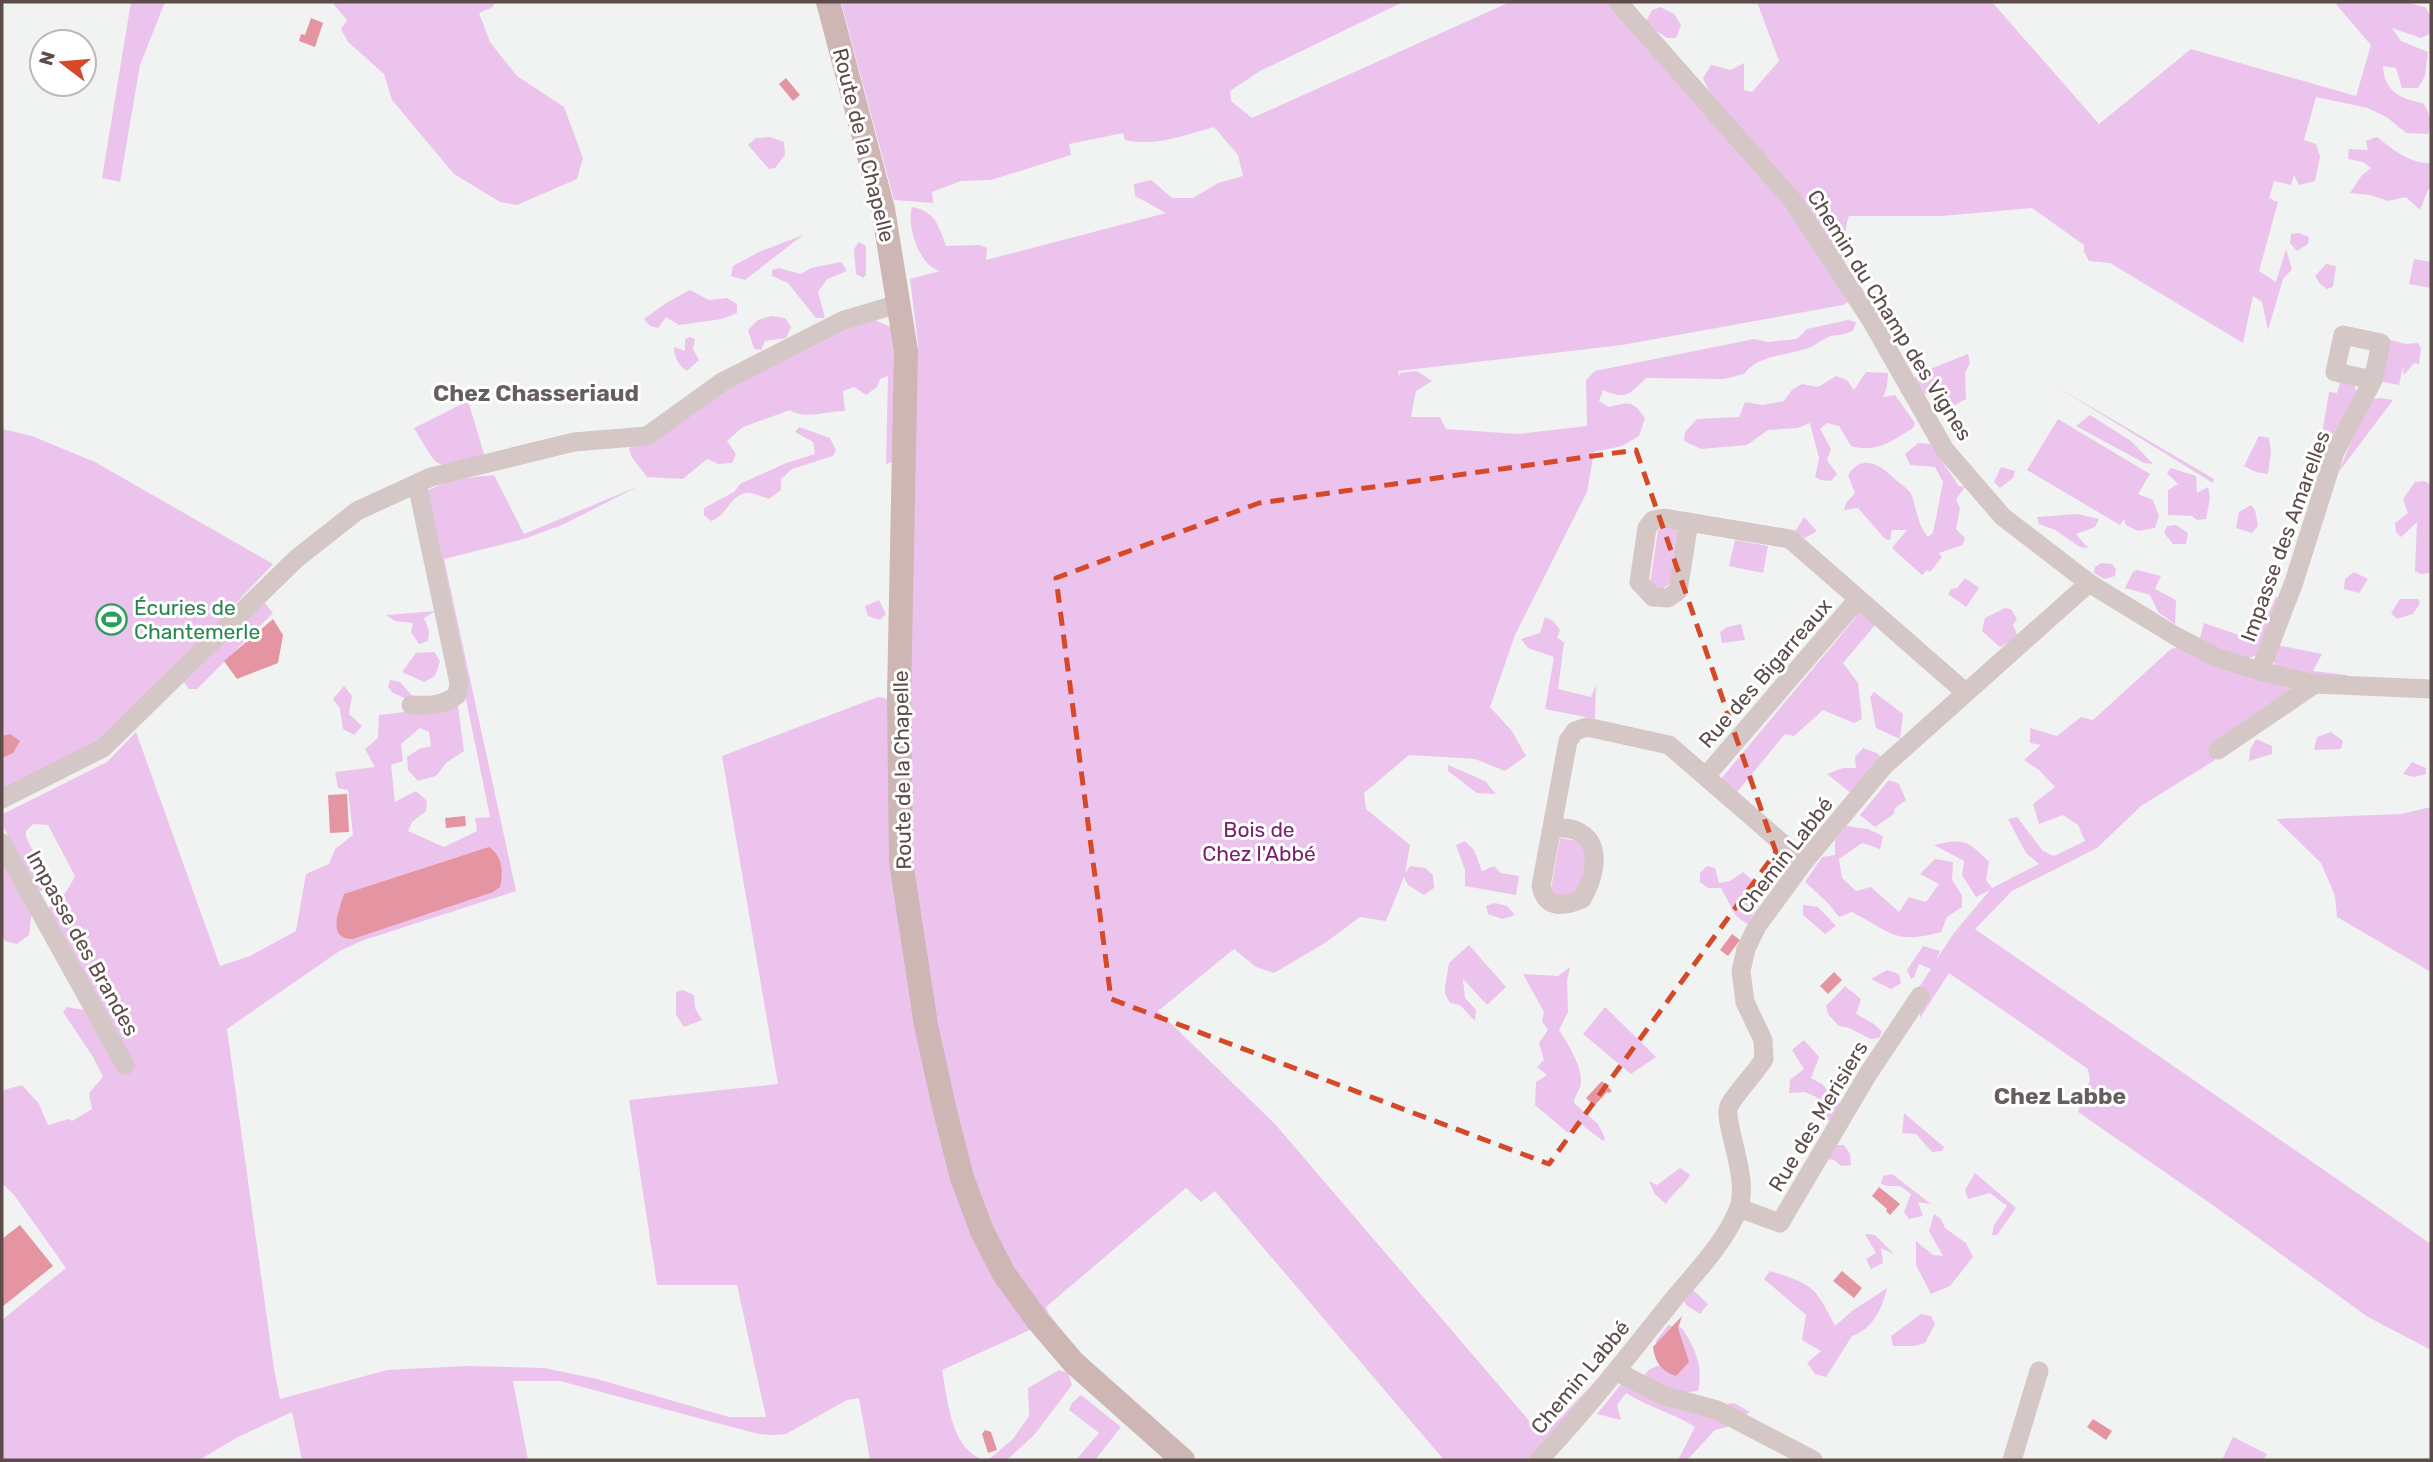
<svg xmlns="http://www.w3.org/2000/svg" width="2433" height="1462" font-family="Rubik,sans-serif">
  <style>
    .green { fill: #ecc3ec }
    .water { fill: #e594a2 }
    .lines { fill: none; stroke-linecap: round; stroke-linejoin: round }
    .minor { stroke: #d4c7c5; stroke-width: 19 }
    .major { stroke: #cdb6b3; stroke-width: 24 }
    .marked { fill: none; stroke: #d54929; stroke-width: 5; stroke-dasharray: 14 9; stroke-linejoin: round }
    .labels { text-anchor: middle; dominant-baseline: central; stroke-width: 6; stroke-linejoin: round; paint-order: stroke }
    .street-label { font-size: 21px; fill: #5c4c4a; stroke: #fff }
    .leisure-label { font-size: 21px; fill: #27864d; stroke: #fff; text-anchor: start }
    .park-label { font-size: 21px; fill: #79206e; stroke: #fff }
    .neighbourhood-label { font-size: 23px; font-weight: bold; fill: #655f5e; stroke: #fff }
  </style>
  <rect width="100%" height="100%" fill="#f1f3f2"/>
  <g class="green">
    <path d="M131 2H165L140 65 120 182 102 178Z"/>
    <path d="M332 2H494L493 7 479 13 490 42 517 76 564 107 583 158 577 179 517 205 500 202 454 174 392 100 384 74 348 42 341 29 347 20Z"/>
    <path d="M841 2H1403L1260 71 1230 91 1231 101 1252 118 1510 2H1607L1777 190 1850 301 1843 305 1622 345 1398 371 1399 376 1400 373 1417 371 1432 381 1416 391 1411 417H1440L1446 429 1518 434 1587 426 1586 380 1595 371 1754 339 1768 342 1797 339 1807 329 1848 320 1856 322 1853 331C1845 334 1839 335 1831 336 1824 338 1817 344 1811 347 1788 356 1759 354 1744 374L1724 379 1646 378C1628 395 1627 400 1603 390L1599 401 1609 407C1630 402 1632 400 1645 418L1639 436 1622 446 1594 452 1587 492 1515 635 1490 707 1512 731 1526 756 1505 771 1475 759 1409 755 1364 793 1366 809 1410 845 1405 873 1410 866 1425 868 1433 875 1434 888 1424 895 1408 885 1404 877 1386 921 1360 917 1325 943 1274 973 1256 967 1234 949 1158 1011 1275 1124 1538 1431 1545 1434 1629 1346 1530 1460H1444L1215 1191 1201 1202 1186 1188 1046 1307 1049 1314 1077 1349 1016 1276 977 1193 953 1120 910 872 909 621 918 344 910 279 940 271C920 267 906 226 912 207 935 211 939 226 946 246L979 245 987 248 986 260 1166 213 1135 196 1134 184 1151 180 1172 198H1193L1218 183 1243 176 1238 155 1214 127C1185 135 1154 147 1125 140L1123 133 1069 144 1071 155 991 180 961 181 932 192 933 203 894 200Z"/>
    <path d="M1757 2H1992L2099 124 2191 49 2356 96 2371 45 2334 2H2404L2425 7 2431 16V33L2421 38 2392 28 2401 41 2428 52 2425 76 2418 88H2402L2396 68 2383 66C2384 91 2400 99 2423 103 2430 113 2433 121 2428 134L2406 133 2388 118 2368 108 2316 97 2304 140 2316 144 2320 157 2315 181 2299 185 2294 175 2291 185 2274 181 2269 198 2278 202 2259 271 2276 282 2286 249 2292 269 2283 279 2268 330 2262 302 2253 296 2243 343 2110 263 2089 261 2084 252V245L2032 208 1942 216H1849C1843 233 1846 239 1857 253L1843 263 1715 104 1703 78 1711 65 1731 70 1744 63V90L1752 92 1779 61Z"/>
    <path d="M1660 7 1674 14 1681 25 1676 38H1667L1645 23 1652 10Z"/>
    <path d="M770 137 784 142 785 155 775 168 769 169 748 145 756 138Z"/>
    <path d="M2377 137C2393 150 2411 164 2431 163V189L2428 190 2420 210 2406 197 2388 201 2370 195 2350 193 2362 175 2371 168 2363 162 2348 159 2349 149 2368 150 2366 141Z"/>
    <path d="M2299 233 2309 237 2308 244 2297 251 2290 243 2291 234Z"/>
    <path d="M803 235 745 280 731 276 733 266 759 252Z"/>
    <path d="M859 242 866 246V275L863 278 856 274 854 249Z"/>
    <path d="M2414 259 2431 262V288L2409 284Z"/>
    <path d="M841 262 847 271 827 279 818 292 825 318H816L788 283 772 276V270L779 268 801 274 811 268Z"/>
    <path d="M2326 264 2336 266 2333 287 2327 289 2320 284 2315 276Z"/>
    <path d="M690 290 709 300 727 298 737 304V313L722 319 679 325 666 317 658 328 650 326 644 319 666 303Z"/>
    <path d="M771 316 785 318 791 327 786 338 765 341 761 350 754 349 748 330 758 320Z"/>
    <path d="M875 320 895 329V461L886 464 888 376 880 379 877 387 866 395 854 387 843 391 845 411C827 411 803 420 790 410L743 427 727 441 736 454 732 463 718 464 707 459 683 479 647 477 631 456 629 448 647 441 730 387 860 323Z"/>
    <path d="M690 337 695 339 693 349 699 360 687 371C678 365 674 357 674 347L685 351V339Z"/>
    <path d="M2387 339 2406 344 2418 343 2421 348 2419 364 2414 363 2404 375 2403 367 2399 385 2378 381Z"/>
    <path d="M1968 354 1970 363 1965 373 1966 399 1955 405 1920 392 1915 378 1920 373Z"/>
    <path d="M1866 372 1888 373 1887 387 1883 397 1895 395 1915 423 1913 428C1890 442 1878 453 1851 446L1839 426 1827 423 1820 429 1831 449 1827 460 1837 474 1831 481 1821 480 1815 477 1819 458 1810 423 1797 428 1768 430 1747 445 1701 449 1684 441 1685 432 1697 419 1739 417 1745 402 1763 405 1784 401 1792 390 1802 384 1818 387 1836 376 1847 380 1854 390Z"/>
    <path d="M2341 379 2354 385 2357 393 2338 435 2326 433 2323 428 2329 392 2337 393Z"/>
    <path d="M2054 385 2214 479 2213 483Z"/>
    <path d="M2381 398 2393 400 2338 473 2355 433 2373 399Z"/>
    <path d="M468 401 485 457C433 469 442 474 414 428Z"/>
    <path d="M2090 415 2131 441 2153 464 2144 463 2076 426Z"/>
    <path d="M2058 419 2150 474 2138 494 2153 500 2159 516 2155 528 2138 531 2126 525 2124 519 2120 525 2027 470Z"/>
    <path d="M799 427 830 438 836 450 833 456 792 469 781 479V490L769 499C762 497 753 492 746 493 730 495 727 516 711 521L704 515V508L734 492 740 484 786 463 815 454 813 442 795 432Z"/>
    <path d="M2 429 32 436 95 462 273 564 169 674 103 737 2 793Z"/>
    <path d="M2259 436 2269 438 2271 451 2268 474 2256 472 2244 466Z"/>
    <path d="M1918 443 1930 444 1959 486 1965 487 1956 499 1960 508 1956 529 1965 538 1963 545 1939 553 1942 557 1930 572 1927 570 1922 575 1892 548 1907 530H1892L1890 540 1885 539 1858 508 1844 510 1846 503 1855 493 1848 475C1864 452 1881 466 1897 481 1902 485 1910 490 1912 496 1917 511 1918 525 1928 537L1933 533 1943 482 1935 467 1910 465 1905 454Z"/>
    <path d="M2001 467 2015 471 2013 478 2000 488 1994 482Z"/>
    <path d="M2171 468 2196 476 2197 493 2208 487 2210 498 2206 519 2197 520 2192 516 2168 515V490L2178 484 2167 473Z"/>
    <path d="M494 475 524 534 639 486 562 525 524 539 444 559 516 891 361 941 338 952 227 1029 274 1369 280 1399 387 1370 467 1366 544 1368 597 1379 729 1417H766L737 1285H657L629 1100 778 1084 722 756 878 697 888 699 916 1031 1032 1329 942 1370C948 1399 950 1450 985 1460H870L859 1398 847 1400 786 1434 774 1435 759 1434 728 1426 560 1381H513L528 1460H302L292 1412 238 1437 199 1460H2V1320L66 1268 14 1195 2 1183V1096L4 1090 22 1085 39 1104 48 1125 69 1119 72 1121 92 1109 89 1093 103 1077 93 1057 63 1012 67 1007 84 1010 46 909C61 900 68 891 75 876L48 825 33 824 26 831V837L49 883 42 891 38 890 4 828 3 814 107 762 136 732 220 966 250 956 296 931 306 874 329 864 335 849 353 835 348 790 338 788 335 772 375 767 365 749 378 738 379 715 458 706 464 751 446 763 436 776 418 781 408 770 407 757 419 749 431 746 429 732 420 728 401 744 403 761 391 765 395 802 416 791 427 801 426 811 412 822 408 831 444 847 477 831 475 818 490 817 424 493C443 480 472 477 494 475Z"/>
    <path d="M2425 481 2431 485V573L2421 574 2415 571 2417 522 2401 537 2396 532 2395 523 2408 513 2403 499 2415 482Z"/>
    <path d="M2251 505 2255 510 2258 526 2252 533 2236 528 2239 512Z"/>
    <path d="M2077 514 2099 519 2095 527 2076 534 2088 548 2080 547 2055 530 2039 524 2037 517Z"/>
    <path d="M1804 517 1817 531 1805 538 1795 532Z"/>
    <path d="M1662 525 1675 527 1679 532 1670 584 1660 590 1650 584 1658 530Z"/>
    <path d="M2176 525 2188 533 2186 544H2173L2164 533 2167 526Z"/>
    <path d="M1735 540 1768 546 1763 573 1729 566Z"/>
    <path d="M2101 563 2112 564 2116 569 2115 576 2104 579 2094 573 2095 567Z"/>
    <path d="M2137 570 2161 576 2155 589 2176 600 2175 624 2158 612 2150 595 2125 588 2133 572Z"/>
    <path d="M2354 572 2368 579 2359 593 2344 589 2345 579Z"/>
    <path d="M1965 578 1979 588 1966 607 1948 594 1951 589 1957 588Z"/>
    <path d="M2276 597 2280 599 2256 655 2247 659 2199 641 2204 623 2256 641Z"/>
    <path d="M2400 599H2418L2420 603 2413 614 2397 619 2391 613Z"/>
    <path d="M879 600 886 614 880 620 868 616 865 606Z"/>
    <path d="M263 601 273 613 197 689H189L184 682Z"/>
    <path d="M2005 608 2011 609 2017 619 2013 625 2017 634 2011 641 2000 647 1982 631 1985 618Z"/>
    <path d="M436 611 424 618 429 631 428 641 419 644 411 632 413 623 395 621 386 615Z"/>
    <path d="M1861 612 1876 624 1843 663 1858 683 1862 719 1854 723 1823 710 1794 736 1785 734 1737 792 1721 779 1856 617 1855 613Z"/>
    <path d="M1545 617 1553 621 1560 630 1557 638 1564 642 1558 689 1591 697 1596 685 1595 719 1545 709 1554 657 1528 648 1521 639 1540 633Z"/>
    <path d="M1741 624 1745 640 1722 643 1720 632 1727 627Z"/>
    <path d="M2277 645 2322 654 2313 671 2347 675 2344 681 2276 666 2272 659Z"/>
    <path d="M2181 647 2231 671 2297 690 2220 743 2215 760 2141 806 2097 848 2012 891 1975 929 2431 1244V1350L2368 1317 2214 1206 2078 1112 2090 1080 2088 1069 1949 973 1920 1018V1003L1914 995 1931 969 1919 964 1914 977 1911 979 1907 970 1923 946 1940 951 1936 960 1954 933 1990 890 1976 897 1962 875 1964 861 1934 845C1963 838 1968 840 1989 862L1986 880 1992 888 2039 864 2026 853 2008 819 2017 817 2043 851 2054 856 2085 841 2078 825 2063 815 2039 824 2033 804 2055 787 2039 770 2024 760 2041 745 2030 743V728L2057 736 2081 717 2093 720 2171 649Z"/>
    <path d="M434 652 440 661 435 676 424 682 402 672 416 653Z"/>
    <path d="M390 680 400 682 413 697 407 699 393 693 388 687Z"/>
    <path d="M344 686 352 696 349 714 362 726 354 735 343 729 340 709 333 699Z"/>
    <path d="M1874 692 1903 714 1900 739 1876 728 1870 697Z"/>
    <path d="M2331 732 2343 741 2341 749 2314 750 2317 737Z"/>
    <path d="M2256 739 2272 746V754L2249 761 2250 750Z"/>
    <path d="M1863 748 1877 753 1882 758 1851 793 1827 774 1843 768H1856L1855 757Z"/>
    <path d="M2412 762 2426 768V774L2414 777 2403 774Z"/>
    <path d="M1448 765 1485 781 1496 794 1477 793 1448 771Z"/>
    <path d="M1889 780 1899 784 1906 800 1895 808 1894 814 1875 827 1860 815Z"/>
    <path d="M2431 807V972L2337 917 2335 896 2321 863 2276 819 2401 814Z"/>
    <path d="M1846 826 1868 829 1883 836 1880 849 1862 843 1839 859 1842 878 1856 891 1871 887 1899 912 1909 897 1926 902 1939 884 1920 874 1935 859 1953 862 1952 880 1962 895V907L1947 917 1941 932C1894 945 1891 932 1852 912L1839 917 1827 902 1805 882 1822 857 1835 855V840Z"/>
    <path d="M1560 838 1578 841 1588 854 1578 892 1568 897 1554 894 1551 889Z"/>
    <path d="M1465 841 1474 850 1482 871 1494 866 1501 873 1519 876 1516 895 1465 886V870L1456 845Z"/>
    <path d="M2 860 32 910 29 935 17 944 5 941 2 935Z"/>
    <path d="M1707 866 1715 868 1719 883 1730 881 1743 872 1755 883 1759 904 1747 924 1736 916 1721 888H1708L1700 882V873Z"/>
    <path d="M1495 903 1507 906 1515 915 1502 919 1488 914 1486 906Z"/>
    <path d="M1803 905 1818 907 1836 926 1825 934 1803 915Z"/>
    <path d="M1469 945 1506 987 1487 1005 1463 979 1465 998 1476 1010 1475 1021 1460 1005 1450 1003 1445 994V987L1449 963Z"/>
    <path d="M1570 967 1567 981 1568 1012 1559 1030C1568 1044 1582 1066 1581 1082 1581 1089 1574 1096 1574 1103L1598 1124 1605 1138 1603 1141 1582 1125 1568 1133 1535 1105 1536 1082 1547 1075 1537 1067 1544 1060 1539 1043 1548 1030 1542 1021 1544 1012 1523 974 1558 976Z"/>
    <path d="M1887 970 1899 974 1901 983 1891 989 1871 979Z"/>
    <path d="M1845 986 1861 999 1856 1014 1874 1024 1882 1032 1879 1038 1871 1039 1849 1028 1839 1026 1828 1014 1826 1006Z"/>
    <path d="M683 990 694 995 695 1008 702 1020 684 1027 676 1015V992Z"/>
    <path d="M1605 1007 1656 1057 1631 1074 1583 1034Z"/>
    <path d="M1804 1040 1819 1057 1811 1078 1822 1084 1840 1104 1835 1119 1827 1121 1816 1097 1805 1092 1789 1093 1790 1080 1804 1069 1792 1050Z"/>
    <path d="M1904 1113 1944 1147 1942 1151 1932 1152 1916 1134 1902 1133Z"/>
    <path d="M1837 1145H1844L1850 1154 1851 1165 1841 1166 1834 1160 1827 1159Z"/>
    <path d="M1680 1168 1690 1175C1683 1187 1673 1192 1666 1204L1654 1193 1649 1181 1657 1185Z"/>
    <path d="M1975 1173 2016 1208 1997 1235H1992L1994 1225 2007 1206 1990 1193 1968 1199 1965 1190Z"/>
    <path d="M1892 1174 1931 1204 1918 1202 1923 1216 1909 1219 1904 1212 1911 1194 1900 1186H1887L1881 1184 1883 1176Z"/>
    <path d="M1934 1214 1941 1219 1945 1228 1966 1243 1973 1257 1950 1286 1931 1294 1916 1265V1241L1933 1255 1943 1256 1929 1231Z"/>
    <path d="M1865 1234 1875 1235 1894 1254 1881 1248 1883 1263 1871 1269 1866 1259 1876 1253Z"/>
    <path d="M1770 1271C1813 1285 1815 1286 1835 1326L1852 1311 1887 1288C1882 1309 1873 1329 1852 1336L1826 1377 1815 1374 1807 1363 1821 1351 1802 1340 1806 1315 1764 1279Z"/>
    <path d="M1691 1288 1708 1304 1700 1314 1686 1305 1682 1298Z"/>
    <path d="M1921 1314 1931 1316 1935 1324 1925 1343 1915 1346H1893L1891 1336Z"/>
    <path d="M1668 1325 1682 1328C1695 1348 1704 1367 1698 1391L1680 1393 1698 1408 1734 1403 1750 1412 1727 1427 1715 1430 1687 1460H1678L1695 1427C1673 1413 1648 1407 1626 1393L1617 1405 1621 1420 1597 1414 1623 1382 1643 1376 1650 1369 1662 1364 1656 1341Z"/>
    <path d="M1059 1370 1068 1373 1072 1385 1035 1434 1007 1460H988L1013 1439 1029 1416 1028 1388Z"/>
    <path d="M1081 1395 1121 1427 1095 1460H1076L1099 1433 1069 1410 1072 1403Z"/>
    <path d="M2233 1437 2267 1454 2263 1460H2222Z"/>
  </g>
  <g class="water">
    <path d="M311 18 323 23 315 47 299 41 301 34 305 35Z"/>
    <path d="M786 78 800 95 793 101 779 84Z"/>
    <path d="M273 619 283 635 278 663 237 679 224 661Z"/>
    <path d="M10 734 20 741 13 753 2 758V736Z"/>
    <path d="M347 794 349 832 330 833 328 795Z"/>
    <path d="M465 816 466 826 446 828 445 818Z"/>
    <path d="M489 847C502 855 504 873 500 887L493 892 353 939C326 939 339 911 344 894Z"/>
    <path d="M1732 934 1740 940 1728 956 1720 950Z"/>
    <path d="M1834 972 1842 980 1828 994 1820 986Z"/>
    <path d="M1602 1081 1612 1091 1609 1093 1607 1092 1594 1106 1586 1098Z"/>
    <path d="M1879 1187 1900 1204 1890 1215 1886 1211 1887 1209 1872 1196Z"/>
    <path d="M20 1225 53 1266 2 1307V1239Z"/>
    <path d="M1842 1271 1862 1288 1854 1298 1833 1281Z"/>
    <path d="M1682 1316 1678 1328 1689 1362 1676 1376C1661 1371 1655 1362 1653 1347Z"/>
    <path d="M2093 1419 2112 1431 2106 1440 2087 1427Z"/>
    <path d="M985 1430 991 1432 997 1450 988 1453 982 1434Z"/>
  </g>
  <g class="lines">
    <g class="minor">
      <path d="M1618 2 1793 201 1871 320 1945 450 2003 517 2089 583 2177 637 2218 658 2260 671 2315 684 2431 689"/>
      <path d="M1689 522 1678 591 1668 598 1653 597 1639 582 1647 528 1653 520 1664 518 1790 539 1965 692"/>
      <path d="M2260 671 2294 582 2335 452 2373 380 2381 343 2343 335 2335 372 2373 380"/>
      <path d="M411 705C429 706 443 706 457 695L459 683 417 484"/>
      <path d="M2218 750 2315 684"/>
      <path d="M1706 776 1858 599"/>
      <path d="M2 799 103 748 296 559 357 511 431 477 574 442 647 436 722 382 844 320 898 304"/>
      <path d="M1552 827C1559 828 1568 828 1575 830 1605 842 1594 878 1582 899 1563 907 1546 909 1541 886L1568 741 1575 731 1587 727 1669 745 1804 862"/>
      <path d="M2 843 125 1065"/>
      <path d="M1739 1208 1780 1223 1868 1074 1920 996"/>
      <path d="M1616 1371 1662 1395 1717 1410 1813 1460"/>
      <path d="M1539 1460C1586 1410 1629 1355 1672 1301 1695 1273 1724 1244 1738 1210 1751 1178 1722 1122 1729 1106 1738 1090 1754 1075 1764 1059L1763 1040 1745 1002 1741 971 1746 949 1757 926 1804 862 1884 766 2089 583"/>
      <path d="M2012 1460 2039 1371"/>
    </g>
    <path class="major" d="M828 2 883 209 906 351 899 697 901 862 926 1025 944 1107 962 1178 982 1231 1004 1274 1038 1321 1074 1363 1183 1460"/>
  </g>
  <path class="marked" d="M1636 450 1776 852 1549 1164 1111 999 1056 578 1259 503Z"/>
  <defs>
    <symbol id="stadium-ring" viewBox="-11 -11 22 22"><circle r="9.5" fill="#fff" stroke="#2e9e5b" stroke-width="1.5"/><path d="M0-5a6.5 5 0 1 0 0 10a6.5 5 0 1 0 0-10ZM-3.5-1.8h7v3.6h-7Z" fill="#2e9e5b"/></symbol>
  </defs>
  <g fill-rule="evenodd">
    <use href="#stadium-ring" x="94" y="602" width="35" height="35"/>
  </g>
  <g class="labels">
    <g class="street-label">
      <text transform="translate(864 145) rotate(76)">Route de la Chapelle</text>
      <text transform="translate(1890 315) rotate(58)">Chemin du Champ des Vignes</text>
      <text transform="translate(2285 536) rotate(-70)">Impasse des Amarelles</text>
      <text transform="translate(1765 673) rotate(-49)">Rue des Bigarreaux</text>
      <text transform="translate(902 770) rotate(-91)">Route de la Chapelle</text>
      <text transform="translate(1785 855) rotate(-52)">Chemin Labbé</text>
      <text transform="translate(83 943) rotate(61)">Impasse des Brandes</text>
      <text transform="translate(1818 1116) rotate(-59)">Rue des Merisiers</text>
      <text transform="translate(1580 1377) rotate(-50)">Chemin Labbé</text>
    </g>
    <g class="leisure-label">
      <text x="134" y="607">Écuries de<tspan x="134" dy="24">Chantemerle</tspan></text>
    </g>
    <g class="park-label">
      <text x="1259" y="829">Bois de<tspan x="1259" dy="24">Chez l'Abbé</tspan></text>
    </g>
    <g class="neighbourhood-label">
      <text x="536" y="393">Chez Chasseriaud</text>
      <text x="2060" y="1096">Chez Labbe</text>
    </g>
  </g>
  <rect width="2433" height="1462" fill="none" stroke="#5c4c4a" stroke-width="7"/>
  <g transform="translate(63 63) rotate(286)"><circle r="33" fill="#ffffff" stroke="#beb7b7" stroke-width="2"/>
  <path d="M0-5L12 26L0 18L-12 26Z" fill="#d54929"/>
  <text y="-10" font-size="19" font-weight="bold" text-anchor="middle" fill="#5c4c4a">N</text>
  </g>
</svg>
